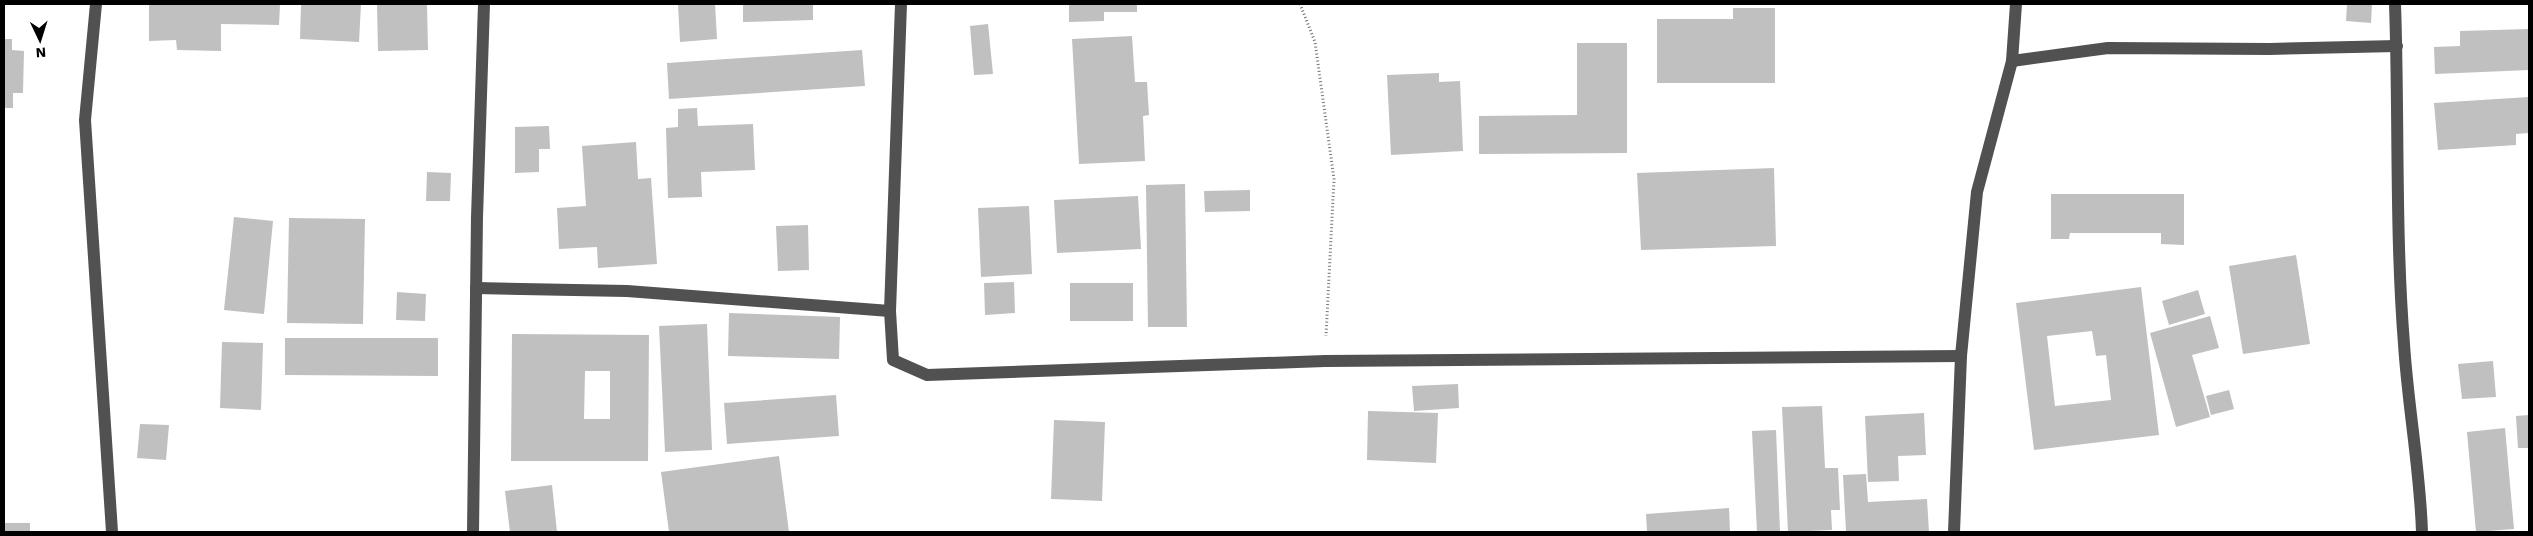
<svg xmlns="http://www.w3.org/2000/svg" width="2533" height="536" font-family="'Work Sans',sans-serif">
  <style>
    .building { fill: #c0c0c0; fill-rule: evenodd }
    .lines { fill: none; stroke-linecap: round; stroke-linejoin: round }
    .path { stroke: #737373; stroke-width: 3; stroke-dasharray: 1 2.5; stroke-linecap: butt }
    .minor { stroke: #515151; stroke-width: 12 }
  </style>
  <rect width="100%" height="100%" fill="#fff"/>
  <g class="building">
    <path d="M149 4H280L279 25 221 24V51L177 50 176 40 149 41Z"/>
    <path d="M301 4H361L359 42 300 39Z"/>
    <path d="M377 4H427L428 50 378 51Z"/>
    <path d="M678 4H715L717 39 680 42Z"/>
    <path d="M743 4H813V20L743 22Z"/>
    <path d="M1069 4H1137V12H1104V21L1069 22Z"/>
    <path d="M2347 4H2372L2371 23 2346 21Z"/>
    <path d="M1733 8H1775V83H1657V19H1733Z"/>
    <path d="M988 24 993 74 974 75 970 26Z"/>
    <path d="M2529 29V70L2435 74 2434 47 2460 46V31Z"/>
    <path d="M1132 36 1135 82H1147L1149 115 1143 116 1145 161 1079 164 1072 39Z"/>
    <path d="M4 39H12V50L24 51 23 93H13V108H4Z"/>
    <path d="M1577 43H1627V153L1479 154V116L1577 115Z"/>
    <path d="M862 50 865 86 669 99 667 63Z"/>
    <path d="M1439 73V82L1460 81 1463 151 1391 155 1387 75Z"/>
    <path d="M2529 97V133L2516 134V145L2438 150 2434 103Z"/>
    <path d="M697 108 698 126 753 124 755 170 701 172 702 197 668 198 666 128 678 127V109Z"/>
    <path d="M549 126 550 149H539V172L515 173V127Z"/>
    <path d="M636 142 638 179 651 178 657 264 598 268 597 247 559 249 557 208 586 206 582 146Z"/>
    <path d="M1774 168 1776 246 1641 250 1637 173Z"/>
    <path d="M427 172 451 173 450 201H426Z"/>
    <path d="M1185 184 1187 327H1148L1146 185Z"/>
    <path d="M1250 190V211L1205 212 1204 191Z"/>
    <path d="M2051 194H2184V245L2161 244V233H2070L2069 239H2051Z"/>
    <path d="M1138 196 1141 249 1057 253 1054 200Z"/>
    <path d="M1029 206 1032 274 981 277 978 208Z"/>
    <path d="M234 217 273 221 264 314 224 310Z"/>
    <path d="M289 218 365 219 363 324 287 323Z"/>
    <path d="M808 225 809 270 778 271 776 226Z"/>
    <path d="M2296 255 2310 344 2243 354 2229 266Z"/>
    <path d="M1014 282 1015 313 985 315 984 283Z"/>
    <rect x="1070" y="283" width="63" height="38"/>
    <path d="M2141 287 2159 435 2034 450 2016 303ZM2092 331 2096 356 2106 355 2111 400 2055 406 2047 336Z"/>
    <path d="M2198 290 2205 314 2169 325 2162 301Z"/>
    <path d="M397 292 426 294 425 321 396 320Z"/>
    <path d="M729 313 840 317 839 359 728 356Z"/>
    <path d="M2210 316 2219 348 2192 355 2210 417 2176 427 2150 333Z"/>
    <path d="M707 324 712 450 665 452 659 326Z"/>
    <path d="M512 334 649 335 648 461H511ZM585 371H610V419H584Z"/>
    <path d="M285 338H438V376L285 375Z"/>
    <path d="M222 342 263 343 261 410 220 408Z"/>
    <path d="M2493 361 2496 397 2462 399 2458 364Z"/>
    <path d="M1458 384 1459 408 1414 411 1412 386Z"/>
    <path d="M2229 390 2234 409 2211 415 2206 396Z"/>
    <path d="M836 395 839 436 727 444 724 403Z"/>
    <path d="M1822 406 1825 468H1838L1840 510H1831L1832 530 1788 532 1782 407Z"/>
    <path d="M1368 411 1438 413 1436 463 1367 460Z"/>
    <path d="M1924 413 1926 455 1898 456 1899 481 1868 482 1865 416Z"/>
    <path d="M2529 415V448H2518L2516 416Z"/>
    <path d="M1054 420 1105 422 1102 501 1051 499Z"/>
    <path d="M140 424 169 425 166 460 137 458Z"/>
    <path d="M2505 428 2514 529 2476 532 2467 432Z"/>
    <path d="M1776 430 1780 531 1757 532 1752 431Z"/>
    <path d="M779 456 789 532H669L661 472Z"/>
    <path d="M1866 474 1868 502 1927 499 1929 532H1846L1843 475Z"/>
    <path d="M552 485 557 532H510L505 491Z"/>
    <path d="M1729 508 1730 532H1647L1646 514Z"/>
    <rect x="4" y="523" width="26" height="9"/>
  </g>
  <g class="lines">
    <path class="path" d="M1300 4 1315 42 1334 179 1326 336"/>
    <g class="minor">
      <path d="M96 4 85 120 112 532"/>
      <path d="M901 4 890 311 893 360 927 375 1325 361 1961 356"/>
      <path d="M2395 4C2399 117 2395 231 2404 344 2408 407 2420 469 2422 532"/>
      <path d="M2012 61 2108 48 2269 49 2397 46"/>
      <path d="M476 288 627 291 890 311"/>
      <path d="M473 532 477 217 484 4"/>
      <path d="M1954 532 1961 356 1977 192 2012 61 2016 4"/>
    </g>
  </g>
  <rect width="2533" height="536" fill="none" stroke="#000000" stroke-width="10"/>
  <g transform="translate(40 40) rotate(176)" stroke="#ffffff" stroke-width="4" paint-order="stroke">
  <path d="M0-4L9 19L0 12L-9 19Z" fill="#000000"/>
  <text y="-8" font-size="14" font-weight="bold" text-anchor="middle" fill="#000000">N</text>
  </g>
</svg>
